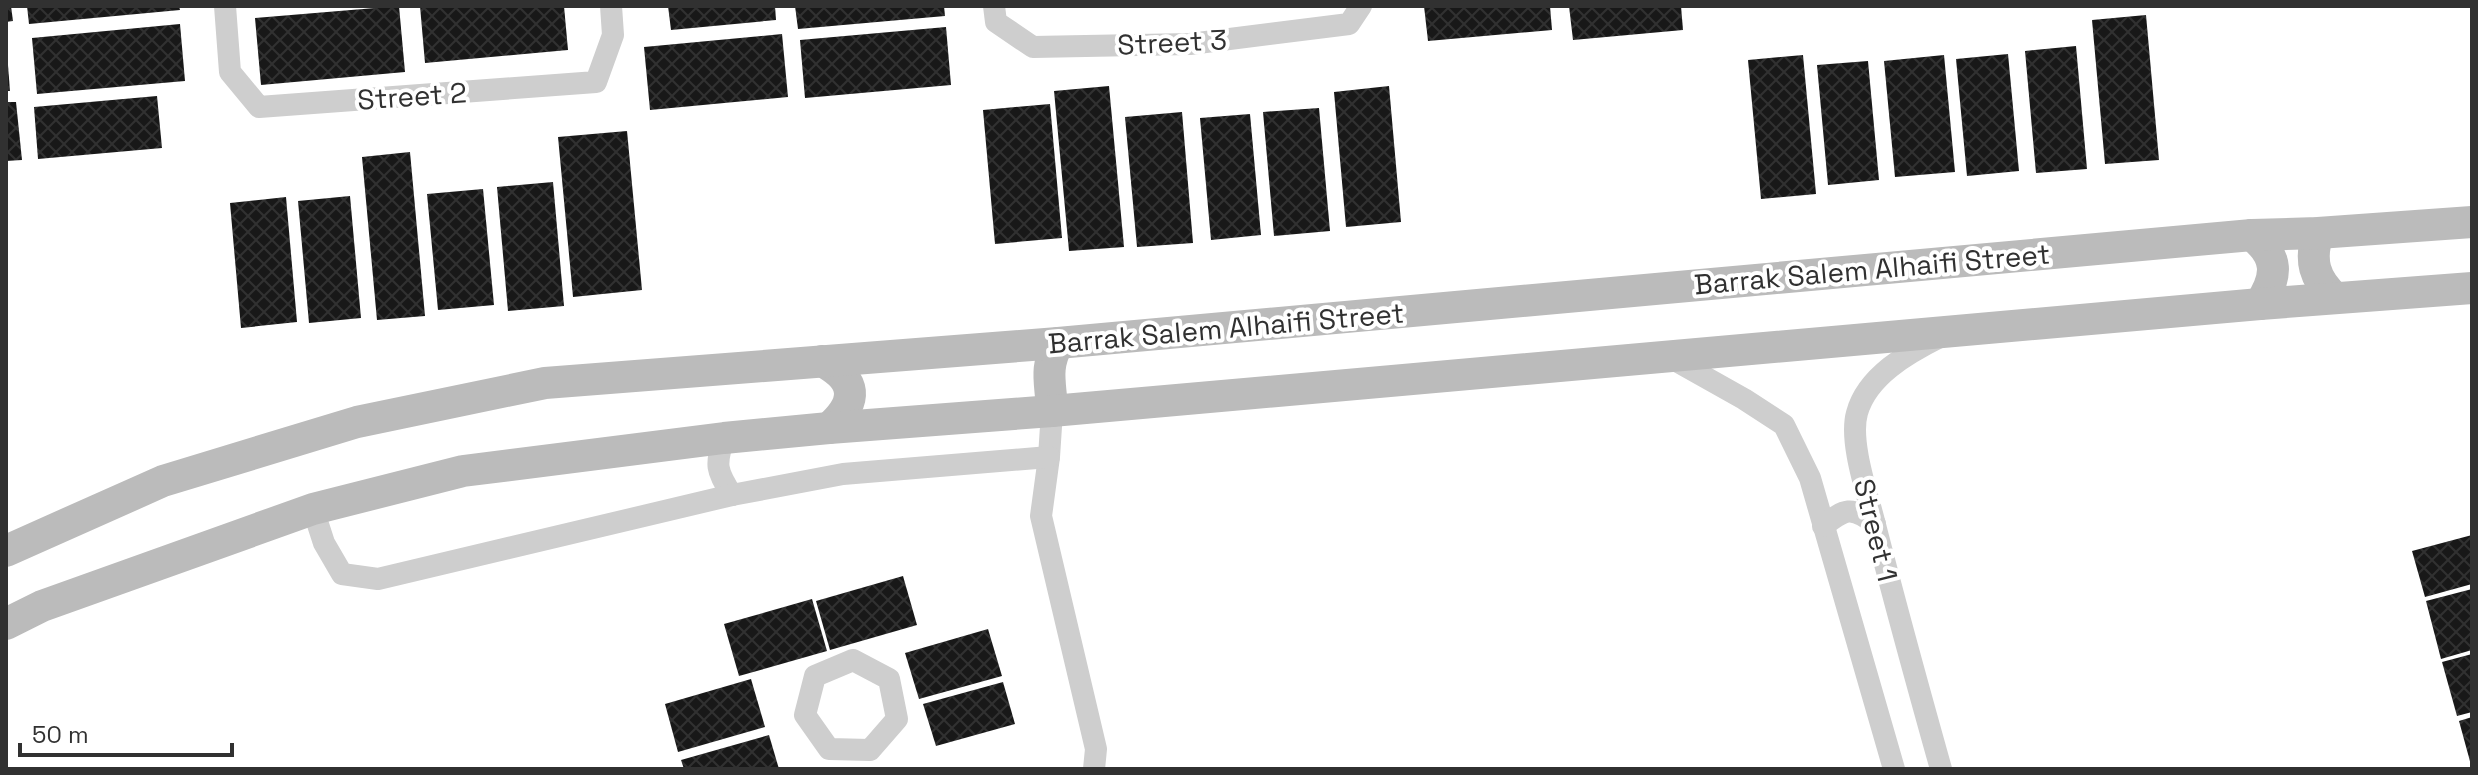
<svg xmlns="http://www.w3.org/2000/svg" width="2478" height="775" font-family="'Space Grotesk',sans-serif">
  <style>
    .building { fill: url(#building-cross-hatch) }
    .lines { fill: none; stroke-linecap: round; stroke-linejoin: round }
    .minor { stroke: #cecece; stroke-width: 22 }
    .secondary { stroke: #bbb; stroke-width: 32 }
    .labels { text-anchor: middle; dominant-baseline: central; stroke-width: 8; stroke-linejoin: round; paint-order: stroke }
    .street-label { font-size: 28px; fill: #313131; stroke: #fff }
  </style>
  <defs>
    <pattern id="building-cross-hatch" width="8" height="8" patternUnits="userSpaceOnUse" patternTransform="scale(2)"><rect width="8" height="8" fill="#181818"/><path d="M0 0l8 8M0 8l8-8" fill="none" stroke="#313131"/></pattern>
  </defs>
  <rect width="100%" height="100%" fill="#fff"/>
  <g class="building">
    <path d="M6 6H11L13 21 6 22Z"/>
    <path d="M27 6H179L180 10 29 24Z"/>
    <path d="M399 6 405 72 261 85 255 18Z"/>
    <path d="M420 6H564L568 50 425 63Z"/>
    <path d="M668 6H775L776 20 671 30Z"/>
    <path d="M795 6H944L945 16 798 29Z"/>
    <path d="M1424 6H1550L1552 30 1428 41Z"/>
    <path d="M1569 6H1681L1683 30 1573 40Z"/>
    <path d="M2146 15 2159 160 2105 164 2092 20Z"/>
    <path d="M180 24 185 81 37 94 32 38Z"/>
    <path d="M946 27 951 85 805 98 800 40Z"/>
    <path d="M782 34 788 97 650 110 644 47Z"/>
    <path d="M2076 46 2087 169 2036 173 2025 51Z"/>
    <path d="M2008 54 2019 171 1967 176 1956 59Z"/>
    <path d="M1803 55 1816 194 1761 199 1748 60Z"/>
    <path d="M1944 55 1955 172 1895 177 1884 61Z"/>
    <path d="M1868 61 1879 180 1828 185 1817 65Z"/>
    <path d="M6 65H8L10 91H6Z"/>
    <path d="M1109 86 1124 247 1069 251 1054 91Z"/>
    <path d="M1389 86 1401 222 1346 227 1334 92Z"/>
    <path d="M157 96 162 148 38 159 34 107Z"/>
    <path d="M6 102H16L22 160 6 161Z"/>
    <path d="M1050 104 1062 238 995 244 983 110Z"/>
    <path d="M1319 108 1330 231 1274 236 1263 112Z"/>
    <path d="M1182 112 1193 243 1137 247 1125 117Z"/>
    <path d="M1250 114 1261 235 1211 240 1200 118Z"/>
    <path d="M627 131 642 290 573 297 558 137Z"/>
    <path d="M410 152 425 316 377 320 362 157Z"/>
    <path d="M553 182 564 306 508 311 497 187Z"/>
    <path d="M483 189 494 305 438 310 427 194Z"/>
    <path d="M350 196 361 318 309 323 298 201Z"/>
    <path d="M286 197 297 322 241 328 230 203Z"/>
    <path d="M2472 535V584L2425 597 2412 551Z"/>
    <path d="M903 576 917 625 830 650 816 601Z"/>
    <path d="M2472 589V650L2441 659 2426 601Z"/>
    <path d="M812 599 827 651 739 676 724 624Z"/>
    <path d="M988 629 1002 676 919 699 905 653Z"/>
    <path d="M2472 654V712L2457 716 2442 662Z"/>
    <path d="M751 679 765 727 678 752 665 704Z"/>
    <path d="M1003 682 1015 724 936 746 923 704Z"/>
    <path d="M2472 717V765H2471L2459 721Z"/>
    <path d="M769 735 779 769H684L681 760Z"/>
  </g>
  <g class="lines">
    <g class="minor">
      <path d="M225 6 230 72 259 107 596 82 613 35 611 6"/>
      <path d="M994 6 996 22 1033 47 1190 44 1349 24 1361 6"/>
      <path d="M1940 337C1908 353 1867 376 1857 413 1849 441 1867 493 1874 521 1895 604 1918 687 1941 769"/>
      <path d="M1671 358 1744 399 1784 425 1810 478 1894 769"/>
      <path d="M1052 411 1049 457 1041 516 1096 749 1094 769"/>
      <path d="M724 438C715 464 716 471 732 495"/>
      <path d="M313 509 324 543 342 574 378 579 732 495 843 474 1049 457"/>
      <path d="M1823 526C1845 509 1851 505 1875 524"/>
      <path d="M853 660 889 679 897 719 870 750 829 749 805 715 815 676Z"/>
    </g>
    <g class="secondary">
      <path d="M2318 233C2309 260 2314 279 2335 298"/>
      <path d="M2252 235C2279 257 2278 276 2260 304"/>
      <path d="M822 361C857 380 859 401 829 428"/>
      <path d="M1052 411C1051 382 1044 370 1058 343"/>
      <path d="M6 551 163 481 357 422 545 383 1058 343 2252 235 2318 233 2472 222"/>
      <path d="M6 624 42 606 313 509 463 471 724 438 829 428 1052 411 2260 304 2472 288"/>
    </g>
  </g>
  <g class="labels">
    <g class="street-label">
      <text transform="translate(1172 42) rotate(-3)">Street 3</text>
      <text transform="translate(412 96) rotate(-4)">Street 2</text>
      <text transform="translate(1872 269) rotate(-5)">Barrak Salem Alhaifi Street</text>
      <text transform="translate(1226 328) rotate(-5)">Barrak Salem Alhaifi Street</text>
      <text transform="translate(1876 530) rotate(76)">Street 1</text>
    </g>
  </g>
  <rect width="2478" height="775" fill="none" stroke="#313131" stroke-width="16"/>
  <path d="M20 743v12h212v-12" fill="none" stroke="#313131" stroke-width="4"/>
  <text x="32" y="743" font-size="24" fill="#313131" stroke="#ffffff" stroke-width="6" paint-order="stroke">50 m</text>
</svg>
